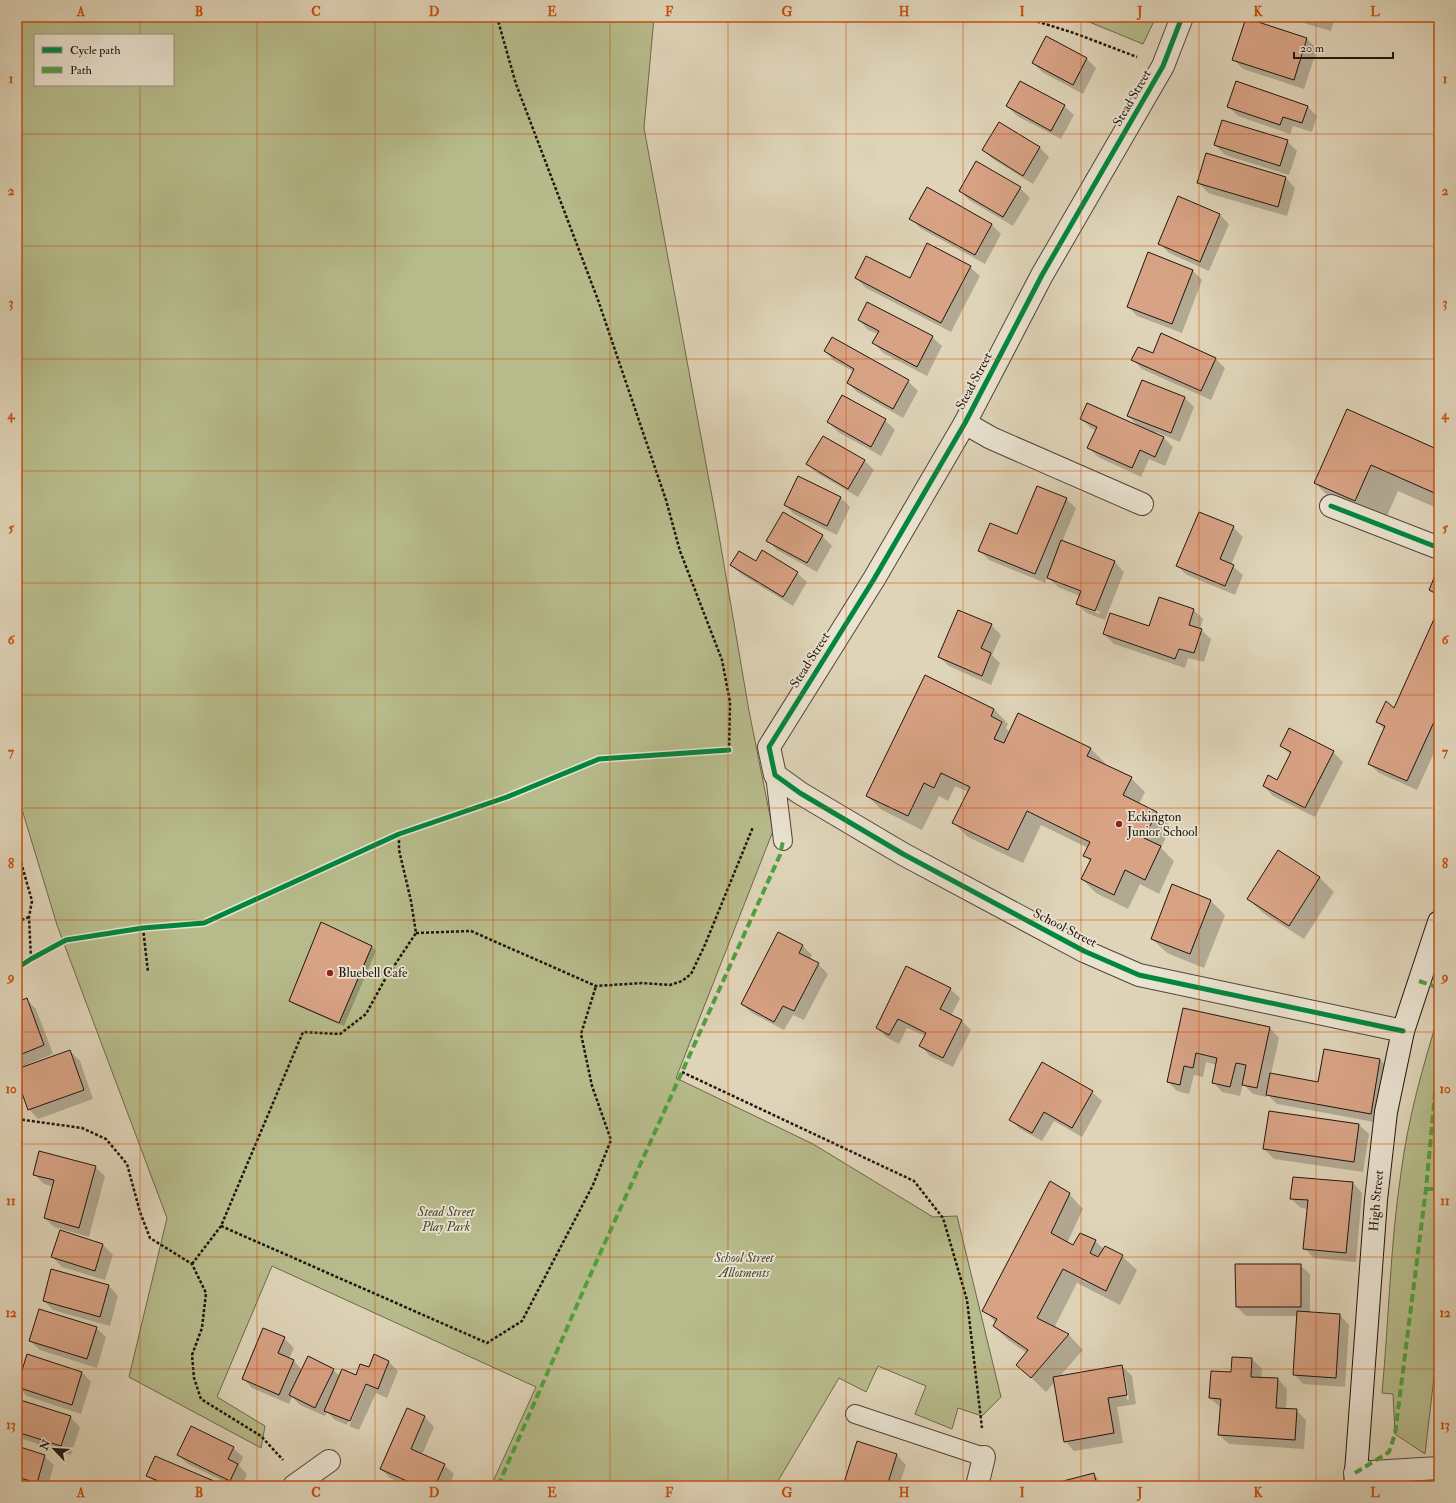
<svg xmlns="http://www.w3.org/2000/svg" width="1456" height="1503" font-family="'IM FELL Double Pica',serif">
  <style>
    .green { fill: #b7bb8b; stroke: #6c684d; fill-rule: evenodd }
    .shadow { fill: #0003; fill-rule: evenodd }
    .building { fill: #d8a385; stroke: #20150f }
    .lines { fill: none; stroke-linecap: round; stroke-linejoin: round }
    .lane-casing { stroke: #504539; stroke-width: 20 }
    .street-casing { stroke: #504539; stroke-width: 24 }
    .secondary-casing { stroke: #20150f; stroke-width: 24 }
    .path { stroke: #20150f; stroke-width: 2.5; stroke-dasharray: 3 2; stroke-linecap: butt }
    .lane { stroke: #eae3d1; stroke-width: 18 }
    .street { stroke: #eae3d1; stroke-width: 22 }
    .secondary { stroke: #eae3d1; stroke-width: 22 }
    .quiet { stroke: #50a03f; stroke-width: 4; stroke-dasharray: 8 4; stroke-linecap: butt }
    .cycleway-casing { stroke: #eae3d1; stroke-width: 8 }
    .cycleway { stroke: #00873e; stroke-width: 5 }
    .grid { fill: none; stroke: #ca4f0c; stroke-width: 1; stroke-opacity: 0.55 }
    .poi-dot { fill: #8f2418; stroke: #eae3d1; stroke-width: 1.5 }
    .labels { text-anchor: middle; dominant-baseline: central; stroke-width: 3.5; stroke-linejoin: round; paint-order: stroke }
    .street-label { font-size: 13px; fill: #20150f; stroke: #eae3d1 }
    .poi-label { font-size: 13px; fill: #20150f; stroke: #eae3d1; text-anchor: start }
    .park-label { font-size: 13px; font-style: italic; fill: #4d4734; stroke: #eae3d1 }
    .neatline { fill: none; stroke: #ca4f0c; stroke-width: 1.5 }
    .grid-label { font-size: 13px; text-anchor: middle; font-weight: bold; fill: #ca4f0c }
  </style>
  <rect width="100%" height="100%" fill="#dfd4b8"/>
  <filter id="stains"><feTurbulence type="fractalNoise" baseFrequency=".005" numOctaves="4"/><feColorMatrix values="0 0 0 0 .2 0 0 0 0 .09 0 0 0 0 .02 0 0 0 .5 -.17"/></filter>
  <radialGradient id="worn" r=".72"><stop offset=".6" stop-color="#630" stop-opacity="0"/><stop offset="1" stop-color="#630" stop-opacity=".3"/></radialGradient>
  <g class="green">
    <path d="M17 17H654L644 128 716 518 749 711 773 831 676 1078 813 1144 933 1217 957 1216 1001 1397 982 1416 958 1408 952 1429 915 1414 926 1386 878 1366 866 1392 839 1378 775 1486H491L536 1387 272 1266 217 1397 265 1426 261 1448 129 1377 167 1218 57 925 17 793ZM35 35H173V85H35Z"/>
    <path d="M1077 17H1156L1143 44Z"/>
    <path d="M1439 1014V1334L1425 1454 1395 1434 1393 1394 1382 1393C1389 1319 1390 1246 1401 1173 1408 1118 1423 1066 1439 1014Z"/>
  </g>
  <g class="shadow">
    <path d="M1283 17H1335L1331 31Z"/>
    <path d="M1246 20 1307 39 1317 49 1304 89 1243 69 1234 60Z"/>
    <path d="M1047 37 1087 59 1096 68 1083 94 1042 72 1033 63Z"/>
    <path d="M1007 106H1064L1074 115 1061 139 1017 116Z"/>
    <path d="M1229 107H1308L1317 116 1312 132 1293 126 1290 134 1238 116Z"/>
    <path d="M1000 123 1040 148 1049 157 1033 184 993 159 983 150Z"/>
    <path d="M1287 141 1297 151 1289 175 1225 155 1215 145Z"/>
    <path d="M1207 155 1286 178 1295 188 1287 216 1208 193 1199 183Z"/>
    <path d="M1020 188 1030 198 1013 226 969 200 960 191Z"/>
    <path d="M927 189 992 225 1001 234 985 264 920 228 911 218Z"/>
    <path d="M1220 215 1229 224 1209 271 1169 253 1159 243Z"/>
    <path d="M1148 254 1193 271 1202 280 1182 333 1137 316 1128 306Z"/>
    <path d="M970 267 980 276 951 332 866 288 856 278 910 280Z"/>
    <path d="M859 320 932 337 942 346 927 376 883 353 874 343 878 334 868 330Z"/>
    <path d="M832 338 908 381 918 391 903 418 857 392 848 383 854 372 834 361 825 351Z"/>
    <path d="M1153 355 1216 359 1225 368 1211 400 1142 369 1133 360Z"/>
    <path d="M843 396 885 420 895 430 881 456 838 432 828 422Z"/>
    <path d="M1185 398 1194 407 1180 442 1156 432V434L1164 438 1173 447 1165 466 1149 459 1141 477 1098 457 1088 447 1096 431 1091 428 1081 419 1139 427 1128 416Z"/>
    <path d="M1348 411 1439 451V509L1398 491 1382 527 1342 510 1315 483Z"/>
    <path d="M824 437 865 461 874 470 858 497 817 473 808 464Z"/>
    <path d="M799 477 841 498 850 507 837 535 794 514 785 505Z"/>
    <path d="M1066 499 1076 508 1062 542 1115 562 1124 572 1105 620 1087 613 1077 604 1080 596 1058 587 1047 577 1045 583 989 560 979 550 1018 535ZM1087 607 1100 612V614L1087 609Z"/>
    <path d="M1233 527 1243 537 1231 565 1243 575 1235 595 1187 575 1177 566Z"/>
    <path d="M822 536 832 546 817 572 777 550 768 540Z"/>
    <path d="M756 563 797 573 807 582 793 606 741 574 731 565Z"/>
    <path d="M1439 575V599L1430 590Z"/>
    <path d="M1194 610 1203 619 1200 629 1211 639 1204 662 1188 658 1185 668 1114 644 1104 634 1149 627Z"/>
    <path d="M1439 611V742L1417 790 1379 773 1369 764 1385 730 1377 722 1395 709Z"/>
    <path d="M991 625 1001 635 992 655 1000 663 991 685 949 666 939 657Z"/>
    <path d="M994 709 1008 724 1006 728 1010 732 1018 714 1091 749 1105 763 1104 765 1131 778 1145 792 1139 804 1157 813 1171 827 1161 848 1174 861 1159 894 1140 884 1128 909 1096 893 1082 879 1091 862 1084 855 1088 848 1041 825 1023 863 968 837 953 822 968 792 955 786 948 801 939 796 922 830 882 810 867 796Z"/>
    <path d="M1290 730 1333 752 1343 762 1315 817 1273 796 1264 786 1278 781 1291 755 1281 746Z"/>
    <path d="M1278 852 1320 878 1334 892 1304 939 1263 913 1248 899Z"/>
    <path d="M1210 900 1225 915 1204 968 1167 953 1152 939Z"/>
    <path d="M322 924 372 947 376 951 344 1026 295 1005 290 1001Z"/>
    <path d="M779 933 803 946 812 955 810 960 818 964 828 974 804 1020 793 1015 784 1030 752 1013 742 1004Z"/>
    <path d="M950 989 960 998 951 1016 961 1020 971 1030 953 1067 930 1056 921 1046 925 1036 907 1028 899 1044 886 1037 877 1028Z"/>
    <path d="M26 999 36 1009 53 1054 21 1067V1069L70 1051 80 1061 93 1099 38 1119 29 1109 17 1076V1003Z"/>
    <path d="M1183 1010 1270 1028 1279 1038 1271 1074 1318 1083 1325 1050 1380 1060 1390 1069 1380 1123 1277 1104 1267 1094 1266 1097 1253 1094 1243 1084 1240 1096 1222 1092 1213 1082 1217 1065 1206 1062 1203 1077 1194 1075 1189 1094 1177 1091 1168 1082Z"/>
    <path d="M1092 1092 1102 1101 1082 1137 1054 1121 1042 1141 1020 1129 1011 1120Z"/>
    <path d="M1359 1125 1369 1134 1363 1172 1274 1159 1264 1149Z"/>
    <path d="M95 1167 105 1176 89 1237 54 1227 45 1218 53 1187 44 1184 34 1174Z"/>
    <path d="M1353 1183 1362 1193 1356 1262 1314 1258 1304 1248 1308 1209 1301 1208 1291 1199Z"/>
    <path d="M1069 1194 1083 1209 1067 1243 1073 1246 1095 1241 1104 1249 1122 1256 1137 1270 1120 1305 1077 1283 1054 1328 1069 1335 1083 1350 1059 1377 1122 1366 1132 1376 1136 1404 1117 1407 1123 1443 1074 1451 1065 1441 1055 1382 1046 1392 1018 1365 1027 1353 1008 1340 994 1326 996 1323 984 1310ZM1123 1376H1125L1129 1399 1127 1400Z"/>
    <path d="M61 1232 103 1245 113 1255 105 1280 62 1267 52 1257Z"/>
    <path d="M1300 1265 1310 1274V1313L1340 1315 1349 1325 1345 1387 1303 1384 1294 1374 1297 1316H1246L1237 1307Z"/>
    <path d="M52 1270 109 1286 118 1296 110 1326 53 1310 44 1301Z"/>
    <path d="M96 1328 106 1337 97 1368 40 1350 30 1341Z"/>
    <path d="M284 1338 294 1348 289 1359 294 1361 302 1370H333L340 1376H356L369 1369 375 1355 389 1362 398 1371 387 1398 376 1393 359 1430 349 1426 367 1384H365L347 1425 335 1420 327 1412 325 1416 300 1405 292 1397 289 1404 252 1388 243 1378Z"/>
    <path d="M1233 1358 1252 1359 1262 1369 1261 1378 1278 1379 1287 1389 1286 1410H1296L1306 1420 1304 1449 1229 1444 1219 1435 1221 1408 1210 1398 1232 1373Z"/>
    <path d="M82 1372 91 1382 81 1414 27 1396 17 1387Z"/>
    <path d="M17 1400 70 1417 80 1427 71 1455 17 1437Z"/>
    <path d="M407 1409 425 1417 434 1427 422 1455 444 1465 454 1474 449 1486H408L390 1478 381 1469Z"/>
    <path d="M17 1447 44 1456 54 1465 48 1486H28L17 1483Z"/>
    <path d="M233 1448 243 1457 239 1466 247 1474 242 1486H233L188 1464 178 1455Z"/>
    <path d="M897 1455 906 1465 899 1486H844Z"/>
    <path d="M1094 1474 1104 1486H1048Z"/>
    <path d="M147 1475 221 1485 222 1486H159Z"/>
  </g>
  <g class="building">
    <path d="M1304 17H1323L1321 22Z"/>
    <path d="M1246 18 1307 38 1294 80 1232 60Z"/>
    <path d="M1046 36 1087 58 1073 85 1032 63Z"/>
    <path d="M1020 81 1065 105 1051 131 1006 106Z"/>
    <path d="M1236 81 1308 106 1302 123 1283 117 1280 125 1227 107Z"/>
    <path d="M1222 120 1288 140 1280 166 1214 145Z"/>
    <path d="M999 122 1040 147 1023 176 982 150Z"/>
    <path d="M1206 153 1286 177 1278 207 1197 183Z"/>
    <path d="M976 161 1021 187 1003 217 959 191Z"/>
    <path d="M927 187 992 224 975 255 909 219Z"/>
    <path d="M1178 196 1220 214 1200 262 1158 244Z"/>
    <path d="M927 243 971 266 941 323 855 278 866 256 910 278Z"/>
    <path d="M1148 252 1193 270 1172 324 1127 307Z"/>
    <path d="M867 302 933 336 917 367 872 343 879 331 858 320Z"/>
    <path d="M1161 333 1216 358 1201 391 1131 360 1138 347 1153 353Z"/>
    <path d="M832 337 909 380 893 409 847 383 854 369 824 351Z"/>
    <path d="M1142 380 1185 397 1171 433 1127 416Z"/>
    <path d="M842 395 886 419 871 447 827 422Z"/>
    <path d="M1087 403 1164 437 1155 457 1140 450 1132 468 1087 448 1097 427 1080 419Z"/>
    <path d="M1347 409 1439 450V495L1371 465 1355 501 1314 483Z"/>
    <path d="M823 436 865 460 848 489 806 464Z"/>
    <path d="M798 476 841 497 827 526 784 505Z"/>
    <path d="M1037 486 1067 498 1035 574 978 551 990 523 1017 534Z"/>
    <path d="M783 512 823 535 807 563 766 541Z"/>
    <path d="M1199 512 1234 526 1220 559 1234 565 1225 586 1176 566Z"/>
    <path d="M1061 540 1115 561 1095 611 1076 604 1081 591 1047 578Z"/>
    <path d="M762 550 798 572 783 597 730 565 739 551 756 561Z"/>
    <path d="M1436 573 1439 574V595L1429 590Z"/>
    <path d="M1159 597 1194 609 1189 625 1202 629 1194 653 1179 649 1175 659 1103 634 1110 613 1149 626Z"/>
    <path d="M1439 608V711L1407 781 1368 764 1385 726 1376 722 1386 701 1394 708Z"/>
    <path d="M958 610 992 624 981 648 991 653 982 676 938 657Z"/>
    <path d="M925 675 994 709 991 716 1002 722 994 739 1004 743 1018 713 1091 748 1087 756 1132 777 1123 795 1157 812 1144 838 1161 846 1145 880 1125 870 1114 895 1081 879 1091 859 1083 856 1090 842 1027 811 1008 850 952 823 970 787 941 773 934 788 924 783 908 816 866 796Z"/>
    <path d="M1289 728 1334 751 1305 808 1263 786 1268 775 1277 780 1291 752 1280 746Z"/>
    <path d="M1278 850 1320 877 1289 926 1247 899Z"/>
    <path d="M1172 884 1211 900 1190 954 1151 939Z"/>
    <path d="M321 922 372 946 339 1023 289 1001Z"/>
    <path d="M778 932 803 945 799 953 819 963 794 1011 783 1006 774 1022 741 1004Z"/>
    <path d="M906 966 951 988 940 1009 962 1020 943 1058 919 1046 926 1033 898 1019 889 1035 876 1028Z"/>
    <path d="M27 998 44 1045 17 1056V1002Z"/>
    <path d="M1183 1008 1270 1027 1257 1088 1242 1085 1246 1065 1236 1063 1230 1087 1212 1083 1217 1058 1196 1053 1193 1068 1184 1066 1180 1085 1167 1082Z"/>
    <path d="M1324 1049 1380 1059 1371 1114 1266 1095 1270 1073 1318 1082Z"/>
    <path d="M70 1050 84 1090 28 1110 17 1079V1069Z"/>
    <path d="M1042 1062 1093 1091 1072 1128 1044 1112 1032 1133 1009 1120Z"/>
    <path d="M1269 1111 1359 1124 1354 1162 1263 1149Z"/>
    <path d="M39 1151 96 1166 79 1228 44 1218 54 1180 33 1175Z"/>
    <path d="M1293 1177 1353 1182 1346 1253 1303 1249 1308 1200 1290 1199Z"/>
    <path d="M1050 1181 1070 1193 1051 1233 1073 1245 1080 1233 1096 1240 1090 1253 1098 1257 1105 1246 1123 1255 1106 1291 1063 1269 1037 1318 1069 1334 1031 1378 1016 1365 1028 1350 993 1326 997 1319 982 1311Z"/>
    <path d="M60 1230 103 1244 95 1271 51 1257Z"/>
    <path d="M1235 1264H1301V1307H1236Z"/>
    <path d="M51 1269 109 1285 100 1317 43 1301Z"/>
    <path d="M39 1309 97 1327 87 1359 29 1341Z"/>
    <path d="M1297 1311 1340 1314 1336 1378 1293 1375Z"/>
    <path d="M263 1328 285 1337 278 1353 294 1360 279 1395 242 1379Z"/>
    <path d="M27 1354 82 1372 72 1405 17 1387Z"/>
    <path d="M374 1354 389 1361 378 1389 366 1384 350 1421 324 1411 342 1369 356 1375 360 1364 369 1367Z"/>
    <path d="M308 1356 334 1369 315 1408 289 1395Z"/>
    <path d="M1232 1357 1252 1358 1251 1377 1278 1378 1276 1408 1297 1409 1295 1440 1218 1435 1221 1399 1209 1398 1211 1371 1231 1372Z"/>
    <path d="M1122 1365 1127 1395 1108 1398 1114 1433 1064 1442 1053 1377Z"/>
    <path d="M17 1399 71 1416 61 1446 17 1432Z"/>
    <path d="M407 1408 425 1416 411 1449 445 1464 435 1486H418L380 1469Z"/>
    <path d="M191 1426 234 1447 228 1459 238 1464 230 1481 177 1455Z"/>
    <path d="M857 1441 897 1454 887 1486H843Z"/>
    <path d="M17 1446 45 1455 37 1483 17 1477Z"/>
    <path d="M155 1456 221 1484 220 1486H166V1484L146 1476Z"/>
    <path d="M1094 1473 1097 1486H1044Z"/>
  </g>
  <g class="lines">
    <defs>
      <g id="lane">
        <path d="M775 775 783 841"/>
        <path d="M855 1414 984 1457"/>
      </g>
      <g id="street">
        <path d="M1182 17 1163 66 1042 275 965 423 874 579 769 747 775 775 800 793 903 854 1084 951 1139 975 1403 1031"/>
        <path d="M965 423 991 438 1142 504"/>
        <path d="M1331 506 1439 548"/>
        <path d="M1355 1473 1439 1468"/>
        <path d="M294 1486 329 1461"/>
        <path d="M977 1486 984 1457"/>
      </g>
      <g id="secondary">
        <path id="s1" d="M1355 1486 1376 1200 1386 1112 1403 1031 1439 922"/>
      </g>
    </defs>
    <use href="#lane" class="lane-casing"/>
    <use href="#street" class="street-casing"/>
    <use href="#secondary" class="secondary-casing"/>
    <g class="path">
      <path d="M497 17 516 84 598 300 666 500 680 551 722 660 730 702 729 750"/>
      <path d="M1023 17 1074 33 1137 57"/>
      <path d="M17 848 32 901 29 917 31 959"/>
      <path d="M17 922 29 917"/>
      <path d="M143 928 148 972"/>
      <path d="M416 933 471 931 596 986 642 983 670 985 682 981 691 974 704 947 753 827"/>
      <path d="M682 1072 914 1181 943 1218 967 1300 982 1428"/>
      <path d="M17 1119 82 1128 106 1139 127 1164 140 1212 150 1238 192 1264 206 1293 202 1328 192 1355 194 1378 201 1399 261 1436 283 1460"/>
      <path d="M221 1226 487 1343 522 1321 593 1185 611 1140 592 1086 581 1034 596 986"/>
      <path d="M192 1264 221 1226 303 1032 340 1034 366 1014 384 981 416 933 411 901 399 850V834"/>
    </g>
    <use href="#lane" class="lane"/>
    <use href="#street" class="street"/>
    <use href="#secondary" class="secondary"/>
    <g class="quiet">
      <path d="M1419 981 1439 988"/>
      <path d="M1426 1189H1439"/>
      <path d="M1355 1473 1389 1452 1395 1434 1426 1189 1439 1052"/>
      <path d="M498 1486 584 1289 780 855 783 841"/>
    </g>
    <defs>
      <g id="cycleway">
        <path d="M1182 17 1163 66 1042 275 965 423 874 579 769 747 775 775 800 793 903 854 1084 951 1139 975 1403 1031"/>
        <path d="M1331 506 1439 548"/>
        <path d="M17 968 31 959 66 940 143 928 204 923 399 834 507 797 599 759 729 750"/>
      </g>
    </defs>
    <use href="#cycleway" class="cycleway-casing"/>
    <use href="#cycleway" class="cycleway"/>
  </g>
  <path class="grid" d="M140 17V35M257 17V1486M375 17V1486M493 17V1486M610 17V1486M728 17V1486M846 17V1486M963 17V1486M1081 17V1486M1199 17V1486M1316 17V1486M140 85V1486M17 134H1439M17 246H1439M17 359H1439M17 471H1439M17 583H1439M17 695H1439M17 808H1439M17 920H1439M17 1032H1439M17 1144H1439M17 1257H1439M17 1369H1439"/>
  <g class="poi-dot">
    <circle cx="1119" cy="824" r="4"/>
    <circle cx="330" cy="973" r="4"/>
  </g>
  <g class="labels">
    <g class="street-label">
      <text transform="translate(1132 98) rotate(-60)">Stead Street</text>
      <text transform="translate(974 381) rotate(-62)">Stead Street</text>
      <text transform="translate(810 660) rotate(-58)">Stead Street</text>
      <text transform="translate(1065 928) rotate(27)">School Street</text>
      <text stroke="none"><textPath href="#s1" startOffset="286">High Street</textPath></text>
    </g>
    <g class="poi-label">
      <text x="1127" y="817">Eckington<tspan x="1127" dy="15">Junior School</tspan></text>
      <text x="338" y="973">Bluebell Cafe</text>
    </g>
    <g class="park-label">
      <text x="446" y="1212">Stead Street<tspan x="446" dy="15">Play Park</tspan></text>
      <text x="744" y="1258">School Street<tspan x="744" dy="15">Allotments</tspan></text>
    </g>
  </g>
  <rect width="1456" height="1503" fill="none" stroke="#dfd4b8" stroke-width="44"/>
  <rect x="34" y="34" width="140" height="52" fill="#eae3d1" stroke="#999183"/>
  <rect x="42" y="47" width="20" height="6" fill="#00873e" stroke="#999183"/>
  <text x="70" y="54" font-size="12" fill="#20150f">Cycle path</text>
  <rect x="42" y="67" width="20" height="6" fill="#50a03f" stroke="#999183"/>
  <text x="70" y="74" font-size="12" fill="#20150f">Path</text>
  <g transform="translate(54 1449) rotate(295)" stroke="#eae3d1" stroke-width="3" paint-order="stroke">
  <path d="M0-3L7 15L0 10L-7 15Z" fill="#20150f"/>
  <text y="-6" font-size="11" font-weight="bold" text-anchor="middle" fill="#20150f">N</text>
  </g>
  <path d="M1294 52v6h99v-6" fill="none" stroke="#20150f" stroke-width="2"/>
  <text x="1300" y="52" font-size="12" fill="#20150f" stroke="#eae3d1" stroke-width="3" paint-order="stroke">20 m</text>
  <rect x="22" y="22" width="1412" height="1459" class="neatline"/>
  <g class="grid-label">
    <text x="81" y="16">A</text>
    <text x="199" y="16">B</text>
    <text x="316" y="16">C</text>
    <text x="434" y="16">D</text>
    <text x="552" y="16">E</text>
    <text x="669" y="16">F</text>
    <text x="787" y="16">G</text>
    <text x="904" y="16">H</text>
    <text x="1022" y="16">I</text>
    <text x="1140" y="16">J</text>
    <text x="1258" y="16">K</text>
    <text x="1375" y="16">L</text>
    <text x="11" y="83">1</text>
    <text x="1445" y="83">1</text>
    <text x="11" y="195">2</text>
    <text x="1445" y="195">2</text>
    <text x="11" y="307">3</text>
    <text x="1445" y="307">3</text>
    <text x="11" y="419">4</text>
    <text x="1445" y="419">4</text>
    <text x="11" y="532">5</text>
    <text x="1445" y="532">5</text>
    <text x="11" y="644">6</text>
    <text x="1445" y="644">6</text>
    <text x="11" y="756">7</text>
    <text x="1445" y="756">7</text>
    <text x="11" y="868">8</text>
    <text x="1445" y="868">8</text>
    <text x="11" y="981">9</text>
    <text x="1445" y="981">9</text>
    <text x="11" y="1093">10</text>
    <text x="1445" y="1093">10</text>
    <text x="11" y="1205">11</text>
    <text x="1445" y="1205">11</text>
    <text x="11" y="1317">12</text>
    <text x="1445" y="1317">12</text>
    <text x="11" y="1429">13</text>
    <text x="1445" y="1429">13</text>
    <text x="81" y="1497">A</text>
    <text x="199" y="1497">B</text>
    <text x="316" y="1497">C</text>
    <text x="434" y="1497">D</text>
    <text x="552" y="1497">E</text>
    <text x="669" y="1497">F</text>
    <text x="787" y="1497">G</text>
    <text x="904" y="1497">H</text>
    <text x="1022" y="1497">I</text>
    <text x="1140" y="1497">J</text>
    <text x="1258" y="1497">K</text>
    <text x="1375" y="1497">L</text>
  </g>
  <rect width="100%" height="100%" filter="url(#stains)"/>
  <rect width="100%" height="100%" fill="url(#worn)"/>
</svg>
